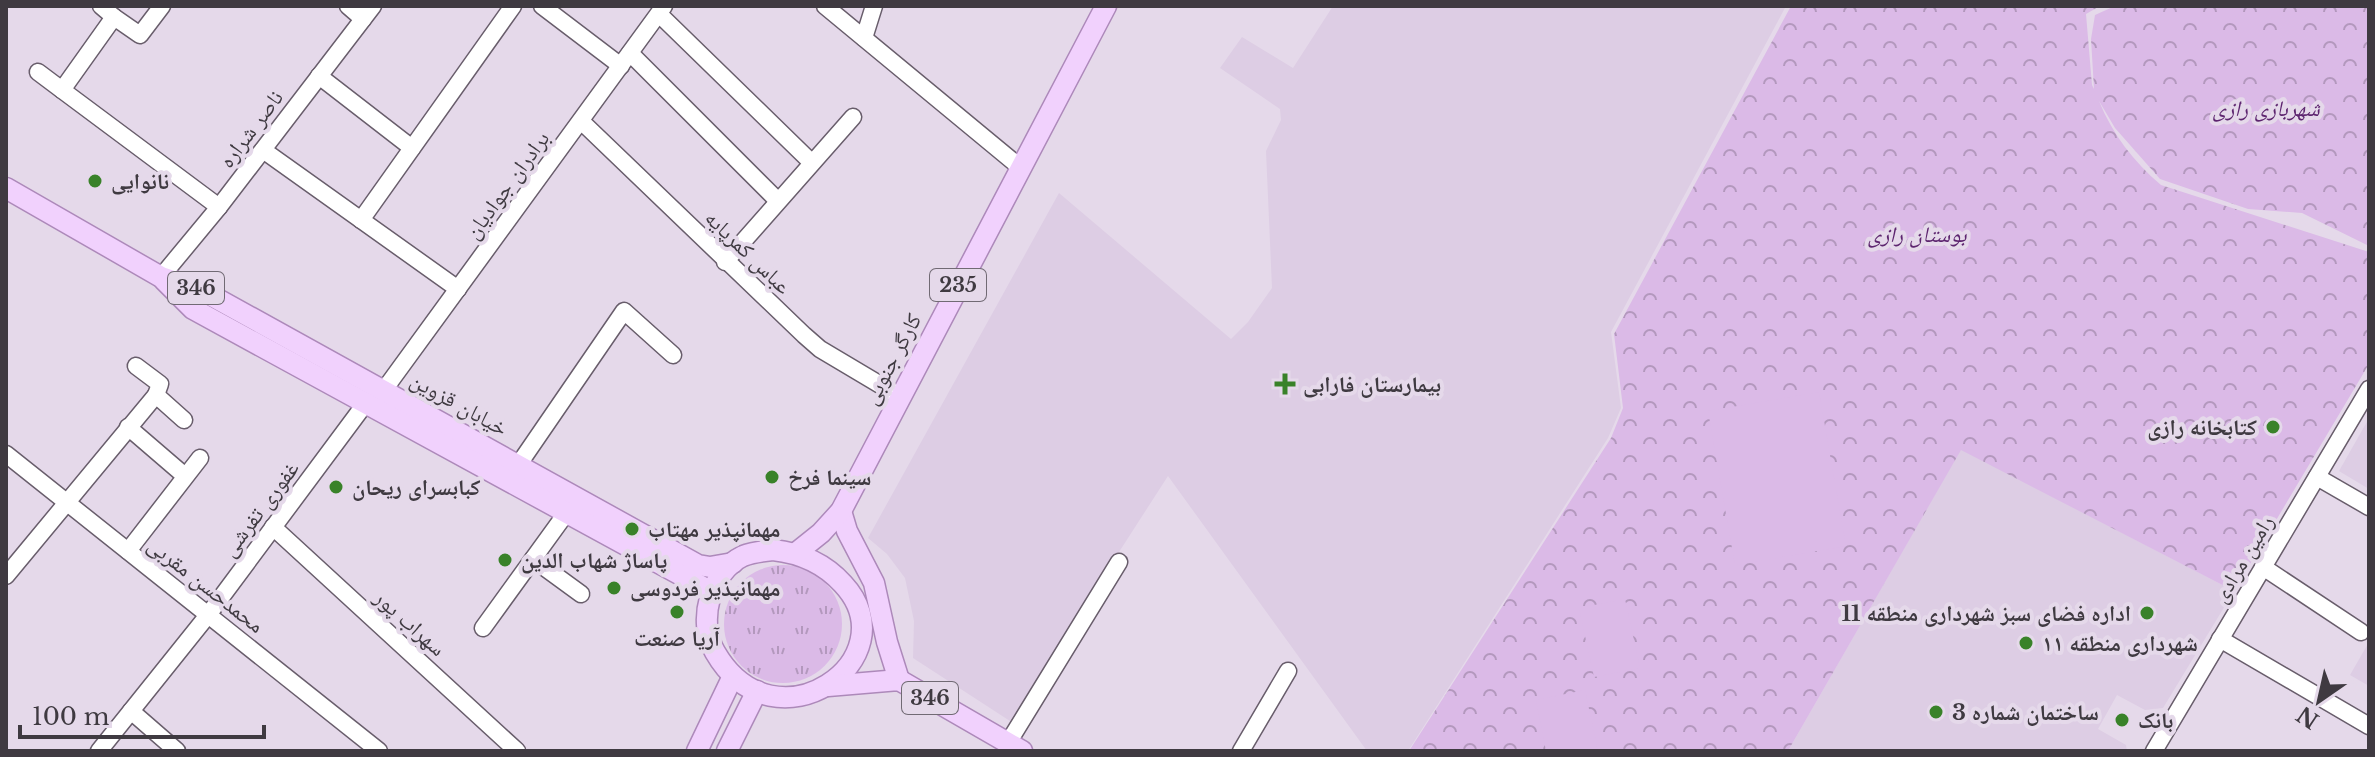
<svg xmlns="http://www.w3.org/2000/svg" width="2375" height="757" font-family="'Libre Baskerville','Noto Naskh Arabic',serif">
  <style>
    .built { fill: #ddcde4 }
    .grass { fill: url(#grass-tufts) }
    .park { fill: url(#park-crowns) }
    .pitch { fill: #dbbae7 }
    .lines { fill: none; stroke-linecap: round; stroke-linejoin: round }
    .minor-casing { stroke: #685d6b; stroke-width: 19 }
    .major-casing { stroke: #ad89ba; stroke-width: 23 }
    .minor { stroke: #fff; stroke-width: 16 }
    .major { stroke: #f1d1fd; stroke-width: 20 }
    .poi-dot { fill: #398229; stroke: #e5d9ea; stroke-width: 3 }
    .labels { text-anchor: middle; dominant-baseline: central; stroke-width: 8; stroke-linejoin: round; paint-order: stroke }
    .shield { fill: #e5d9ea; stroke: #716a74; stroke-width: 2 }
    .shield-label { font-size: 20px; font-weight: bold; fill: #3f3a41 }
    .park-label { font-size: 22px; font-style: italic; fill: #5d256f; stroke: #e5d9ea }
    .street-label { font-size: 22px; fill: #3f3a41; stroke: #e5d9ea }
    .poi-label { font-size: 22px; font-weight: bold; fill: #3f3a41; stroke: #e5d9ea; text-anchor: start }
  </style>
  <defs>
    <pattern id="grass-tufts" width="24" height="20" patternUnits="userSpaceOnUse" patternTransform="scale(2)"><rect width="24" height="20" fill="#dbbae7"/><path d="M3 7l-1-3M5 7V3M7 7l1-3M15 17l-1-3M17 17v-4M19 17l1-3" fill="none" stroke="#b398bd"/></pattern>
    <pattern id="park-crowns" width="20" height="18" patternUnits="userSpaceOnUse" patternTransform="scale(2)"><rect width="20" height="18" fill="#dbbae7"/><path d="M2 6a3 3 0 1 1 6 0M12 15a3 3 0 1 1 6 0" fill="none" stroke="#b398bd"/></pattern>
  </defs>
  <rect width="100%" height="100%" fill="#e5d9ea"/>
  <g class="built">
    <path d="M1333 6H1786L1611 332 1621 408 1608 438 1408 751H1367L1168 476 1010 721 913 658 914 621 905 578 887 554 868 538 1059 193 1231 339 1248 322 1272 288 1266 151 1281 120 1280 109 1220 68 1242 37 1293 68Z"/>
    <path d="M2368 420 2369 421V489L2339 471Z"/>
    <path d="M1961 449 2234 591 2163 708 2145 710 2117 695 2098 729 2126 745 2127 751H1788Z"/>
    <path d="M2369 642V686L2350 675Z"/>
  </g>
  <circle class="grass" cx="783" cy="624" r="59"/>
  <path class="park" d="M1791 6H2100L2086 14 2092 85 2094 89 2091 39 2095 15 2115 6H2369V246L2302 213 2248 209 2160 179 2115 128 2099 101C2113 135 2133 161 2161 185L2369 252V364L2234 591 1961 450 1788 751H1409L1611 438 1623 408 1614 334Z"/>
  <g class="pitch">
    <path d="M1819 392 1846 546 1735 565 1708 411Z"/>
    <path d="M1625 599 1640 668 1594 677 1579 608Z"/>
    <path d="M1585 690 1598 751H1546L1536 700Z"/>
  </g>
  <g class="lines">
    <defs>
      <g id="minor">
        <path d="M101 6 114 17 62 90 219 207"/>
        <path d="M348 6 363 19"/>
        <path d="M542 6 621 66"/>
        <path d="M825 6 1021 168"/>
        <path d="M659 14 811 162"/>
        <path d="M114 17 140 35 162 6"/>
        <path d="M864 38 874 6"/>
        <path d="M630 53 778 201"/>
        <path d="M38 72 62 90"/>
        <path d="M319 76 412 148"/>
        <path d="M581 121 804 335 820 349 899 396"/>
        <path d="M263 150 458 289"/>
        <path d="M361 220 513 6"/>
        <path d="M725 262 853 117"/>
        <path d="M161 277 219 207 373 6"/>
        <path d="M136 366 160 384 156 395"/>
        <path d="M384 390 664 6"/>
        <path d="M128 427 185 476"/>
        <path d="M6 454 379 751"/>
        <path d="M519 464 624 311 673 355"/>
        <path d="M2317 477 2369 507"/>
        <path d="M273 527 517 751"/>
        <path d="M128 551 200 458"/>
        <path d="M533 559 581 594"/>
        <path d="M2263 567 2361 632"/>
        <path d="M6 576 156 395 184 420"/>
        <path d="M483 628 567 512"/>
        <path d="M2220 639 2369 726"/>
        <path d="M131 711 177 751"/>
        <path d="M1008 743 1119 562"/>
        <path d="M99 751 208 615 365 404"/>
        <path d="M1241 751 1288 671"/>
        <path d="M2154 751 2369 389"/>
      </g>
      <g id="major">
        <path d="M6 188 161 277 203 291 698 565 710 567 733 563"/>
        <path d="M164 280 193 309 712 592"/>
        <path d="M841 511 847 531 874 583 887 642 899 680"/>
        <path d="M773 550C801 553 824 563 843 584 912 658 775 756 715 652 697 621 710 572 743 556 753 552 763 551 773 550Z"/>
        <path d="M796 553 821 533 841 511 1106 6"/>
        <path d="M828 686 899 680 1022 751"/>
        <path d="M697 751 733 676"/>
        <path d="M727 751 757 691"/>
      </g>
    </defs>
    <use href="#minor" class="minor-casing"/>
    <use href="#major" class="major-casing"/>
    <use href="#minor" class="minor"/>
    <use href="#major" class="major"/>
  </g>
  <g class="poi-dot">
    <circle cx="95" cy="181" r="8"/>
    <path d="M1281 372h8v8h8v8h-8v8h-8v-8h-8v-8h8z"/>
    <circle cx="2273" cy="427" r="8"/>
    <circle cx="772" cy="477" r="8"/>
    <circle cx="336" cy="487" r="8"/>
    <circle cx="632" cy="529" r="8"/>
    <circle cx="505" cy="560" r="8"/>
    <circle cx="614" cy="588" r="8"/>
    <circle cx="677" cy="612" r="8"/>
    <circle cx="2147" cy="613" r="8"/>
    <circle cx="2026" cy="643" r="8"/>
    <circle cx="1936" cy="712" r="8"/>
    <circle cx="2122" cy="720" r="8"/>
  </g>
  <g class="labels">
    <g class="shield">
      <rect x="930" y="269" width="56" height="32" rx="6"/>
      <rect x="168" y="272" width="56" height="32" rx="6"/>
      <rect x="902" y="682" width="56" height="32" rx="6"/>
    </g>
    <g class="shield-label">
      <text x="958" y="285">235</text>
      <text x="196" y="288">346</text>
      <text x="930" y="698">346</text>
    </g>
    <g class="park-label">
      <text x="2266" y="108">شهربازی رازی</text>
      <text x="1917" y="234">بوستان رازی</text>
    </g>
    <g class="street-label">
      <text transform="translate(251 129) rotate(-53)">ناصر شراره</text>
      <text transform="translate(507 185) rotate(-54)">برادران جوادیان</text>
      <text transform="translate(748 252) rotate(44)">عباس کمرپایه</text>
      <text transform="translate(892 359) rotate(-62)">کارگر جنوبی</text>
      <text transform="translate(459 404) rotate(29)">خیابان قزوین</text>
      <text transform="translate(260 509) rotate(-53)">غفوری تفرشی</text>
      <text transform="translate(2243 559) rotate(-59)">رامین مرادی</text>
      <text transform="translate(206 585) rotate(38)">محمدحسن مقربی</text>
      <text transform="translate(410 623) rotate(42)">سهراب پور</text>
    </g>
    <g class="poi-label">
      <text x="111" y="181">نانوایی</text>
      <text x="1303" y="384">بیمارستان فارابی</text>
      <text x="2257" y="427" text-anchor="end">کتابخانه رازی</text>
      <text x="788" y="477">سینما فرخ</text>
      <text x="352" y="487">کبابسرای ریحان</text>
      <text x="648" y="529">مهمانپذیر مهتاب</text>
      <text x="521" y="560">پاساژ شهاب الدین</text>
      <text x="630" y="588">مهمانپذیر فردوسی</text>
      <text x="2131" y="613" text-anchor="end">اداره فضای سبز شهرداری منطقه 11</text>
      <text x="677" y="638" text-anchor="middle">آریا صنعت</text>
      <text x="2042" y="643">شهرداری منطقه ۱۱</text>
      <text x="1952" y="712">ساختمان شماره 3</text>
      <text x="2138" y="720">بانک</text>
    </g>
  </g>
  <rect width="2375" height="757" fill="none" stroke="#3f3a41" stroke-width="16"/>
  <g transform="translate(2319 701) rotate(214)" stroke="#e5d9ea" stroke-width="6" paint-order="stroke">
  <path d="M0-6L14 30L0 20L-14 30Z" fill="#3f3a41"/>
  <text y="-12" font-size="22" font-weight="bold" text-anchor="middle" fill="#3f3a41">N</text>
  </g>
  <path d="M20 725v12h244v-12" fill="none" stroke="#3f3a41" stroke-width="4"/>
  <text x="32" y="725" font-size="24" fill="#3f3a41" stroke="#e5d9ea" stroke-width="6" paint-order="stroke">100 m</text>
</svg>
